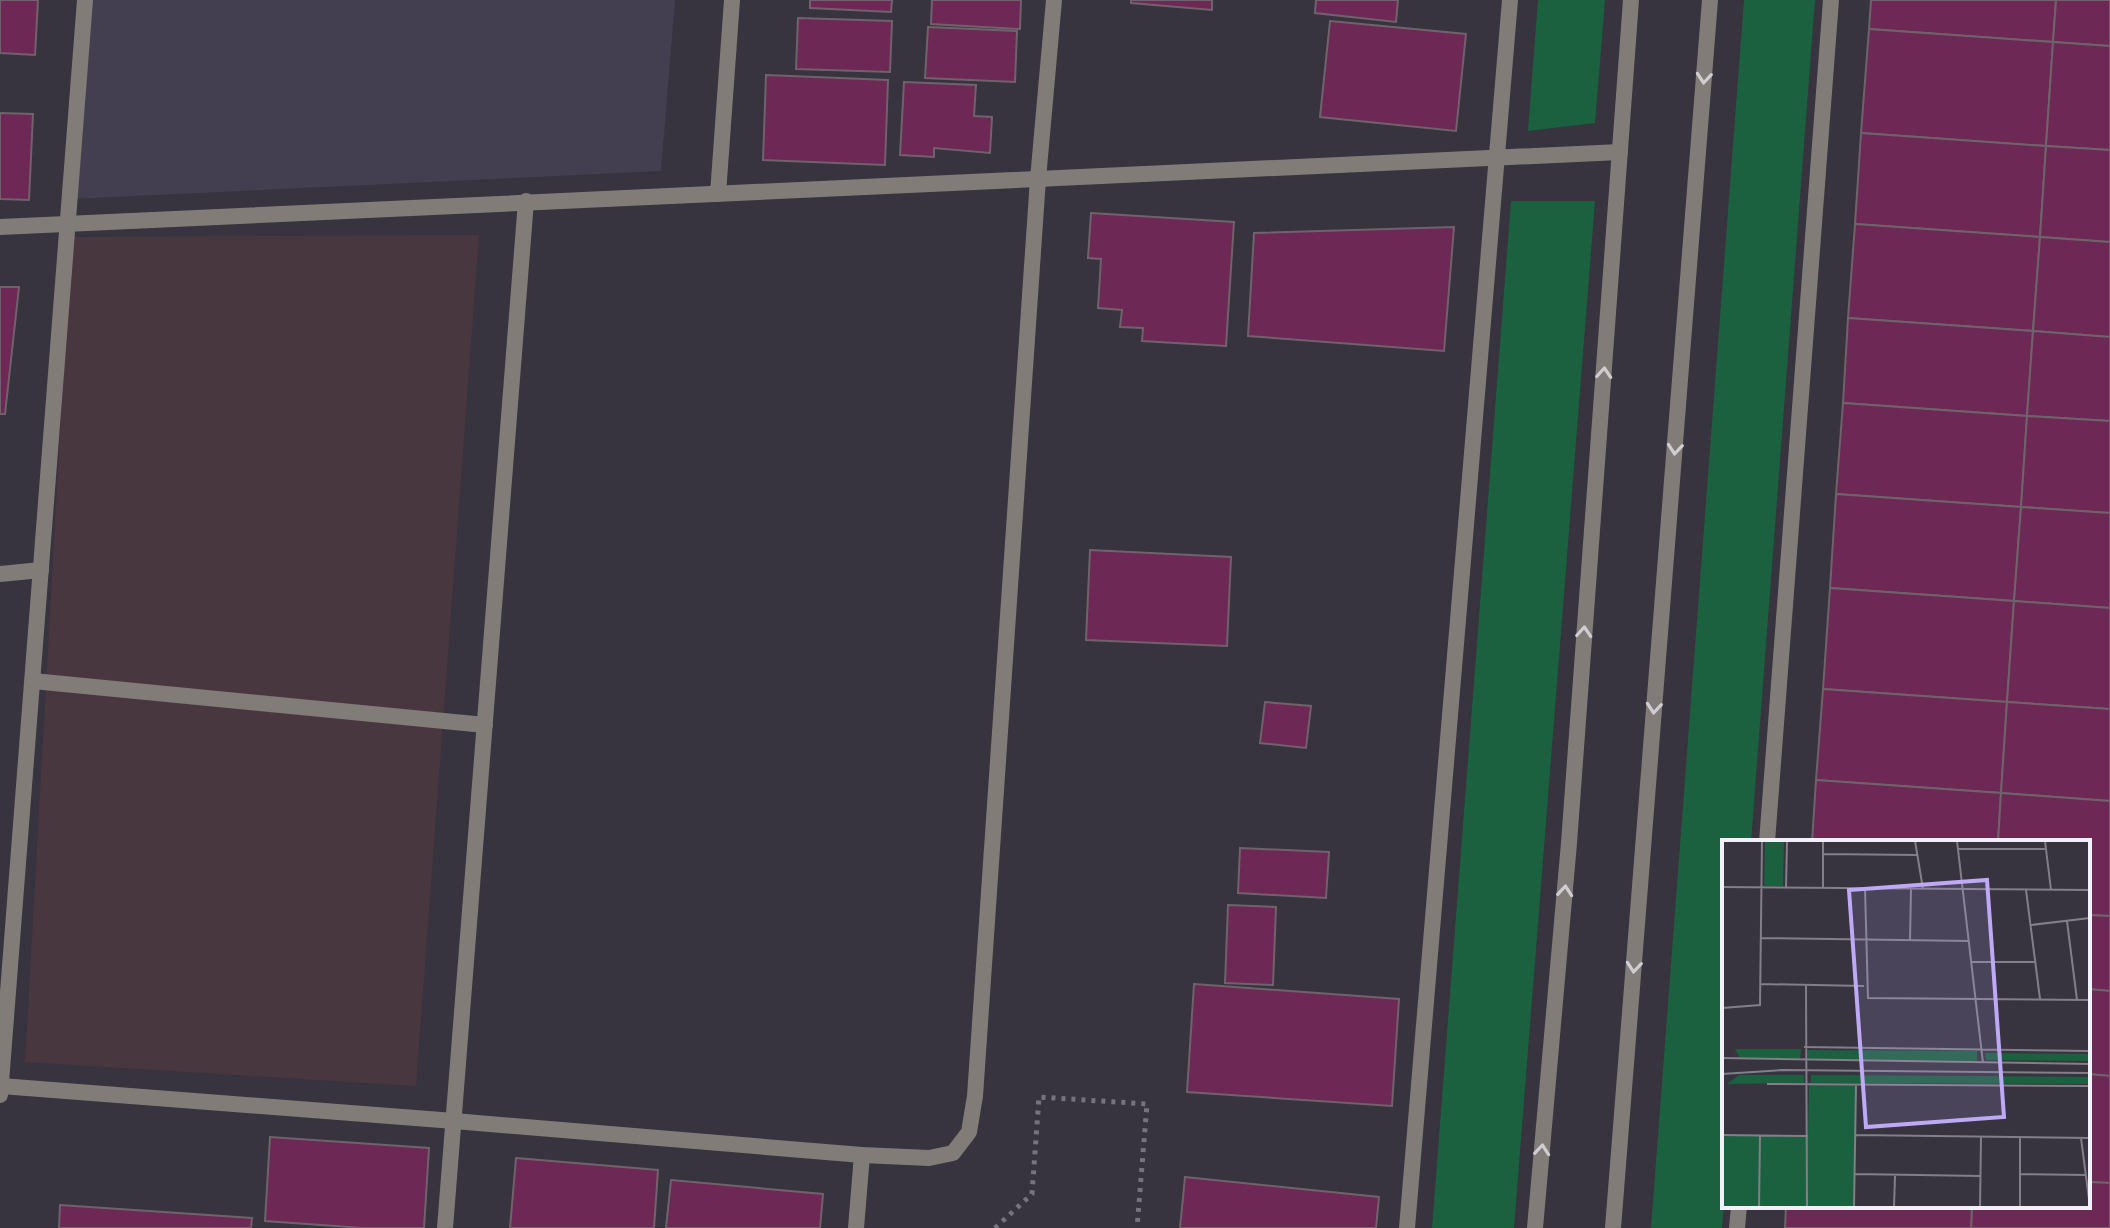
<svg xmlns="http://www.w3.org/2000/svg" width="2110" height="1228" font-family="Rubik,sans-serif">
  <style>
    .commercial { fill: #493740 }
    .built { fill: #443f50 }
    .green { fill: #1b613f }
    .building { fill: #6d2855; stroke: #70626a; stroke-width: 2 }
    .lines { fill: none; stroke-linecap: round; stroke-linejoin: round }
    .path { stroke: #76737e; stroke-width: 5; stroke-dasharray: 4 6; stroke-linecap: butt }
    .minor { stroke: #827c78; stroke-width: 16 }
    .tertiary { stroke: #827c78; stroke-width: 16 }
    .oneway { stroke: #d0cdd2 }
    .inset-road { fill: none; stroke: #827f89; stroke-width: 2 }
    .view { fill: #bea9f5; fill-opacity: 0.15; stroke: #bea9f5; stroke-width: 4 }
    .inset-edge { fill: none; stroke: #f2f0f8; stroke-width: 4 }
  </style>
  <rect width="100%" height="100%" fill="#37333f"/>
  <path class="commercial" d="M479 235 416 1086 25 1062 71 237Z"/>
  <path class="built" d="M86 0H675L661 171 70 199Z"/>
  <g class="green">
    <path d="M1538 0H1605L1595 123 1528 131Z"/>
    <path d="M1744 0H1815L1751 842H1724V1203L1722 1228H1651Z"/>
    <path d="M1511 201H1595L1514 1228H1432Z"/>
  </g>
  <g class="building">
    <path d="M0 0H38L35 55 0 53Z"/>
    <path d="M810 0H892L891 12 810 8Z"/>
    <path d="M932 0H1021L1020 29 931 24Z"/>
    <path d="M1131 0H1212V10L1131 3Z"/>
    <path d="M1316 0H1398L1396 22 1315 13Z"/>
    <path d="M1871 0H2056L2053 42 1869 29Z"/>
    <path d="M2056 0H2110V46L2053 42Z"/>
    <path d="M798 18 892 21 890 72 796 69Z"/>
    <path d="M1330 21 1466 34 1456 131 1320 117Z"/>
    <path d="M928 27 1017 31 1015 82 925 78Z"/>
    <path d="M1869 29 2053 42 2046 146 1861 133Z"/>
    <path d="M2053 42 2110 46V150L2046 146Z"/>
    <path d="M766 75 888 80 885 165 763 160Z"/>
    <path d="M904 82 976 85 974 116 992 117 990 153 934 148V157L900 155Z"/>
    <path d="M0 113 33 114 29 200 0 199Z"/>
    <path d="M1861 133 2046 146 2040 237 1855 224Z"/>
    <path d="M2046 146 2110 150V242L2040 237Z"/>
    <path d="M1091 213 1234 222 1226 346 1142 341 1143 328 1120 327 1122 310 1098 308 1101 259 1088 258Z"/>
    <path d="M1855 224 2040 237 2033 331 1848 318Z"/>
    <path d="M1454 227 1444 351 1248 336 1254 233Z"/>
    <path d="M2040 237 2110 242V337L2033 331Z"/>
    <path d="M0 287H19L5 414H0Z"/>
    <path d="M1848 318 2033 331 2027 416 1843 403Z"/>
    <path d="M2033 331 2110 337V421L2027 416Z"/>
    <path d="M1843 403 2027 416 2021 507 1836 494Z"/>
    <path d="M2027 416 2110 421V513L2021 507Z"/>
    <path d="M1836 494 2021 507 2014 601 1830 588Z"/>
    <path d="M2021 507 2110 513V608L2014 601Z"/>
    <path d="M1090 550 1231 557 1227 646 1086 640Z"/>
    <path d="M1830 588 2014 601 2007 702 1823 689Z"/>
    <path d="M2014 601 2110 608V709L2007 702Z"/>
    <path d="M1823 689 2007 702 2001 793 1816 780Z"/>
    <path d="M1265 702 1311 706 1306 748 1260 743Z"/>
    <path d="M2007 702 2110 709V801L2001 793Z"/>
    <path d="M1816 780 2001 793 1998 842H1812Z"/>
    <path d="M2001 793 2110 801V916L2088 915V842H1998Z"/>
    <path d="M1240 848 1329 852 1326 898 1238 893Z"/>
    <path d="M1228 905 1276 907 1273 985 1225 983Z"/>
    <path d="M2088 915 2110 916V991L2088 989Z"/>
    <path d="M1194 984 1399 999 1392 1106 1187 1092Z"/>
    <path d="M2088 989 2110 991V1076L2088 1074Z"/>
    <path d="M2088 1074 2110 1076V1183L2088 1182Z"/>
    <path d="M270 1137 429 1148 424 1228H363L265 1221Z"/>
    <path d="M516 1158 658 1170 654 1228H510Z"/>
    <path d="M1185 1177 1379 1197 1376 1228H1180Z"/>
    <path d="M671 1180 823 1194 820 1228H666Z"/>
    <path d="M2088 1182 2110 1183V1228H1971L1972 1206H2088Z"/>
    <path d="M60 1205 252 1218 251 1228H59Z"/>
    <path d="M1786 1206H1972L1971 1228H1785Z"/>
  </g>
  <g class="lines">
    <path class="path" d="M995 1228 1032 1194 1039 1097 1147 1104 1137 1228"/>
    <g class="minor">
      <path d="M718 194 732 0"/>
      <path d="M0 227C540 201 1080 176 1620 152"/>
      <path d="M0 574 41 570"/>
      <path d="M33 681 485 725"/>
      <path d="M1767 842 1831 0"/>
      <path d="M1 1086 454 1121 862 1155 929 1158 953 1153 969 1132 975 1096 1038 179 1054 0"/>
      <path d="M0 1095 85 0"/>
      <path d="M445 1228 526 201"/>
      <path d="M856 1228 862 1155"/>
      <path d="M1407 1228 1510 0"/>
      <path d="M1737 1228 1739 1206"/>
    </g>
    <g class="tertiary">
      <path d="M1535 1228 1569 843 1631 0"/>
      <path d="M1613 1228 1710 0"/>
    </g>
  </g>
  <defs><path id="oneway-chevron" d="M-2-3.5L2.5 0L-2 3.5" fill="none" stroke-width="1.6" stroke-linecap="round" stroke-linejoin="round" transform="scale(2)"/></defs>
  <g class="oneway">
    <use href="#oneway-chevron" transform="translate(1704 78) rotate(95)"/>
    <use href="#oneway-chevron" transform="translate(1604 373) rotate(-86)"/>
    <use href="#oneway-chevron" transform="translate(1675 449) rotate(95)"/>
    <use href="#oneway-chevron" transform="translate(1584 632) rotate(-86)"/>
    <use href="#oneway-chevron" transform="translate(1654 708) rotate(95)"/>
    <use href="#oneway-chevron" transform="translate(1565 891) rotate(-85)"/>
    <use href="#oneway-chevron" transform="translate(1634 967) rotate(95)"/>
    <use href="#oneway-chevron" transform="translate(1542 1150) rotate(-85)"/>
  </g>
  <g transform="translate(1722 840)">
    <rect width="368" height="368" fill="#37333f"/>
    <path d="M43 1H62L61 46H42ZM13 209H79L78 219 18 218ZM86 210 255 211V221L86 219ZM263 213 368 214V221L264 220ZM17 235H82V243L5 244ZM89 235 368 237V244L89 243ZM87 245H134L132 367H0V295L86 296Z" fill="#1b613f"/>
    <path class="inset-road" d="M193 1 201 49M235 1 261 223M323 1 329 50M236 9H324M101 14 196 15M0 47 368 50M64 48 65 1M101 48V1M143 48 146 158 368 160M304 50 318 159M345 81 355 160M309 85 368 78M39 98 247 101M188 100 189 49M249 122H313M38 144 142 146M84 145 85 367M0 168 38 165 40 1M82 207 368 211M0 218 368 224M0 234 61 230 368 233M45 244 368 246M0 295 86 296M133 295 368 298M359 298 368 367M133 334 259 336M298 334 364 335M37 367 38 295M132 367 134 245M172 367 173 336M258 367 259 297M298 367V297"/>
    <path class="view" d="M265 40 282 277 144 287 127 50Z"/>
    <rect width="368" height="368" class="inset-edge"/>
  </g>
</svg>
